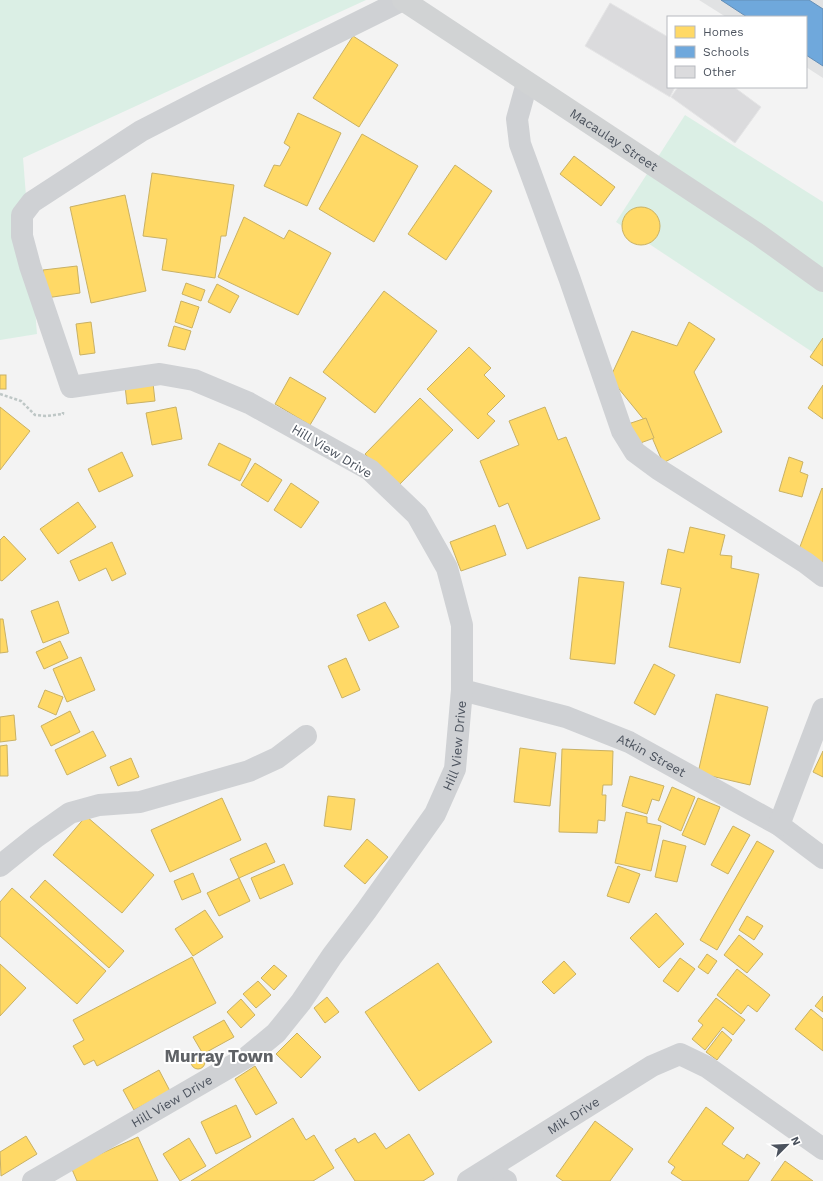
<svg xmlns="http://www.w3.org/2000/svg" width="823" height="1181" font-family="'Work Sans',sans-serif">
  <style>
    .education { fill: #e1e2e3 }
    .green { fill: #dbefe5 }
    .homes { fill: #ffd966; stroke: #c9b164 }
    .schools { fill: #6fa8dc; stroke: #648eb6 }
    .building { fill: #dbdbdd; stroke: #e5e5e6 }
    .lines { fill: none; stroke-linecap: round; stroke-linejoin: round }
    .path { stroke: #bec7c6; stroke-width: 2.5; stroke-dasharray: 3 2; stroke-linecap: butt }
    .street { stroke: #cfd1d4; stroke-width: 22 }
    .secondary { stroke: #d1d3d4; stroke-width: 22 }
    .labels { text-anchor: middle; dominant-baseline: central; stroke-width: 4; stroke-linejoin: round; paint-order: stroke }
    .street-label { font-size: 13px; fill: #4c535e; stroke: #fff }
    .district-label { font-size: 17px; font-weight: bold; fill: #5f6266; stroke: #fff }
  </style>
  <rect width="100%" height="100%" fill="#f3f3f3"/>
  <path class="education" d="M699 0H823V78L806 67V17H726Z"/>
  <g class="green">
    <path d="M0 0H366L23 158 37 334 0 340Z"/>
    <path d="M685 115 823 202V359L616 222Z"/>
  </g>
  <g class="homes">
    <path d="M353 36 398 65 359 127 313 98Z"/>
    <path d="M298 113 341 133 307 206 264 186 274 165 280 166 290 147 284 143Z"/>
    <path d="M362 134 418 166 374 242 319 209Z"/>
    <path d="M574 156 615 187 601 206 560 174Z"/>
    <path d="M455 165 492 191 446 260 408 234Z"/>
    <path d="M152 173 234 185 226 236H221L215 278 162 270 167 239 143 236Z"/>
    <path d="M125 195 146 291 91 303 70 207Z"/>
    <circle cx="641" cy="226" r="19"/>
    <path d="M244 217 284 239 289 230 331 253 298 315 218 277Z"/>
    <path d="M77 266 80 293 46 298 43 270Z"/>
    <path d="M186 283 205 290 201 301 182 294Z"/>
    <path d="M217 284 239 296 230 313 208 302Z"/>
    <path d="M384 291 437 331 375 413 323 372Z"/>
    <path d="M181 301 199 307 192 328 175 322Z"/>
    <path d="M91 322 95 353 80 355 76 324Z"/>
    <path d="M689 322 715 339 694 372 722 432 663 463 645 421 610 378 632 331 677 346Z"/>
    <path d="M174 326 191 331 185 350 168 346Z"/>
    <path d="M823 338V366L810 357Z"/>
    <path d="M469 347 491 368 484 375 505 396 487 414 495 421 478 439 427 389Z"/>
    <rect x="0" y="375" width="6" height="14"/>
    <path d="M290 377 326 398 310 425 275 404Z"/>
    <path d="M153 383 155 401 127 404 125 386Z"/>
    <path d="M823 385V419L808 408Z"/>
    <path d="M420 398 453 430 397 487 365 454Z"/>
    <path d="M0 407 30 431 0 470Z"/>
    <path d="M176 407 182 439 152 445 146 413Z"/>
    <path d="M545 407 558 440 566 437 600 519 527 549 508 503 499 507 480 461 519 445 509 421Z"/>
    <path d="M646 418 654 438 635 445 628 424Z"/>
    <path d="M219 443 251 459 240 481 208 465Z"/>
    <path d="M122 452 133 476 99 492 88 469Z"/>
    <path d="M789 457 803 462 800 472 808 475 802 497 779 491Z"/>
    <path d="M255 463 282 480 268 502 241 485Z"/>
    <path d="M291 483 319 502 301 528 274 510Z"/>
    <path d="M822 488 823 489V563L798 552Z"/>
    <path d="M78 502 96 527 58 554 40 529Z"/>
    <path d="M495 525 506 555 461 571 450 542Z"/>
    <path d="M690 527 725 535 720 555 732 556 731 568 759 574 740 663 669 647 681 588 661 584 668 549 684 553Z"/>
    <path d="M4 536 26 559 2 581 0 580V540Z"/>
    <path d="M112 542 126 574 112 581 106 568 79 581 70 561Z"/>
    <path d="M579 577 624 582 615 664 570 659Z"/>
    <path d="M58 601 69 633 43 643 31 611Z"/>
    <path d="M385 602 399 627 369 641 357 615Z"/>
    <path d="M0 619H3L8 652 0 653Z"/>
    <path d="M60 641 68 658 44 669 36 652Z"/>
    <path d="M81 657 95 690 67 702 53 669Z"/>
    <path d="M346 658 360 690 342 698 328 666Z"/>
    <path d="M654 664 675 675 655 715 634 703Z"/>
    <path d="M45 690 63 697 56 715 38 707Z"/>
    <path d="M716 694 768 707 750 785 698 773Z"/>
    <path d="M70 711 80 732 51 746 41 726Z"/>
    <path d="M14 715 16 740 0 742V717Z"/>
    <path d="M93 731 106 756 67 775 55 750Z"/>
    <path d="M7 745 8 776H0V746Z"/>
    <path d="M520 748 556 753 550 806 514 802Z"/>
    <path d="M562 749 613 751 612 785H603L602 795H606L605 821 598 820 597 833 559 832Z"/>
    <path d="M823 751V777L813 772Z"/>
    <path d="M131 758 139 777 118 786 110 767Z"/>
    <path d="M630 776 664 786 659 801 652 799 647 814 622 806Z"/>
    <path d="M672 787 695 797 681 831 658 820Z"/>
    <path d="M328 796 355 799 351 830 324 826Z"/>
    <path d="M222 798 241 840 170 872 151 830Z"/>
    <path d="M698 798 720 807 705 845 682 835Z"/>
    <path d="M626 812 647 817V823L661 826 651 871 615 863Z"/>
    <path d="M86 816 154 875 122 913 53 855Z"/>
    <path d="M733 826 750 835 728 874 711 865Z"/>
    <path d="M367 839 388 857 365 884 344 866Z"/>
    <path d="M663 840 686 846 677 882 655 877Z"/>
    <path d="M757 841 774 851 717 950 700 940Z"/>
    <path d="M266 843 275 862 239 878 230 859Z"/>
    <path d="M284 864 293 884 260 899 251 878Z"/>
    <path d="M618 866 640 874 629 903 607 896Z"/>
    <path d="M193 873 201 892 182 900 174 881Z"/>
    <path d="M239 878 250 901 219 916 207 893Z"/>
    <path d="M45 880 124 951 109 968 30 897Z"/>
    <path d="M12 888 106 971 77 1004 0 936V902Z"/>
    <path d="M205 910 223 937 193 956 175 929Z"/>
    <path d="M656 913 684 944 659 968 630 938Z"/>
    <path d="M747 916 763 926 754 940 739 930Z"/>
    <path d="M739 935 763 954 747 973 724 955Z"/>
    <path d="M707 954 717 961 708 974 698 967Z"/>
    <path d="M192 957 216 1003 97 1066 94 1060 84 1065 73 1046 84 1040 73 1020Z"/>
    <path d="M680 958 695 969 678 992 663 981Z"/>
    <path d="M564 961 576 974 554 994 542 982Z"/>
    <path d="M438 963 492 1042 419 1091 365 1012Z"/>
    <path d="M0 964 26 988 0 1016Z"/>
    <path d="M274 965 287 976 274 990 261 978Z"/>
    <path d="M737 969 770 995 757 1012 748 1005 741 1014 717 995Z"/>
    <path d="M258 981 271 995 256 1008 243 994Z"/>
    <path d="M823 996V1012L815 1006Z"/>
    <path d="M327 997 339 1012 325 1023 314 1008Z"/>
    <path d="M716 998 745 1020 733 1035 723 1027 705 1050 692 1039 703 1025 698 1021Z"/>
    <path d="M241 999 255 1015 241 1028 227 1012Z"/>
    <path d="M811 1009 823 1019V1051L795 1029Z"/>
    <path d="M224 1020 234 1037 203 1054 193 1037Z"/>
    <path d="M722 1031 732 1040 717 1060 706 1052Z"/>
    <path d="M297 1033 321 1057 301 1078 276 1054Z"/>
    <circle cx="198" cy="1062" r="7"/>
    <path d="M255 1066 277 1103 256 1115 235 1079Z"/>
    <path d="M159 1070 170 1091 134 1110 123 1090Z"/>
    <path d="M236 1105 251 1137 216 1154 201 1122Z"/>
    <path d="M706 1107 734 1128 722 1144 744 1159 747 1154 760 1163 748 1181H683L671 1173 675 1167 668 1162Z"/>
    <path d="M293 1118 306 1140 314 1135 334 1168 313 1181H191Z"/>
    <path d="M595 1121 633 1149 610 1181H563L556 1176Z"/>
    <path d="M375 1133 386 1149 409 1134 434 1174 423 1181H355L335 1150 355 1138 358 1143Z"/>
    <path d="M26 1136 37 1154 1 1176 0 1152Z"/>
    <path d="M138 1137 158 1181H77L71 1167Z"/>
    <path d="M189 1138 206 1166 180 1181 163 1154Z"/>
    <path d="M785 1161 813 1181H771Z"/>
  </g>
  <path class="schools" d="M721 0H809L823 9V66L806 55V17H747Z"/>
  <g class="building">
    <path d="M610 3 668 37V87H675L670 97 585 46Z"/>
    <path d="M678 87H734L761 107 735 143 671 97Z"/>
  </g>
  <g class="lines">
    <path class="path" d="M0 394 21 401 35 415 46 416 63 414V412"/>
    <g class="street">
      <path d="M527 83 517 119 520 144 570 280 622 431 635 452 658 469 806 563 823 576"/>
      <path id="s1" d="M462 690 566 717 629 742 779 825 823 858"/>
      <path d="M779 825 823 709"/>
      <path d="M0 866 36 837 70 813 99 805 140 802 249 771 277 758 306 736"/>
      <path d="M487 1170 506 1181"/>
      <path id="s2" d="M33 1181 247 1057 276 1033 301 1002 332 956 366 911 435 814 455 769 462 690V625L447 568 417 515 370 470 249 403 194 380 160 374 71 387 30 266 22 236V215L32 202 141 131 211 95 403 0"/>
      <path id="s3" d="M468 1181 652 1066 680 1054 707 1067 823 1149"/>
    </g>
    <path class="secondary" id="s4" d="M403 0 759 235 823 281"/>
  </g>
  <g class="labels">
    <g class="street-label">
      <text stroke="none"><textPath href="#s4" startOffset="253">Macaulay Street</textPath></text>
      <text transform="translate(332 451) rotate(31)">Hill View Drive</text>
      <text stroke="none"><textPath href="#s2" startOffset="628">Hill View Drive</textPath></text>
      <text stroke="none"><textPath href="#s1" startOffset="201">Atkin Street</textPath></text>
      <text stroke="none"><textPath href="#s2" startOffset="160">Hill View Drive</textPath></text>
      <text stroke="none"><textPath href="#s3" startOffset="124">Mik Drive</textPath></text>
    </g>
    <g class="district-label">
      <text x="219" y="1056">Murray Town</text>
    </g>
  </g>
  <rect x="667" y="16" width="140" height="72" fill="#ffffff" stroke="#b7babf"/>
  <rect x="675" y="26" width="20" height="12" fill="#ffd966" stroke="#b7babf"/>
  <text x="703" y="36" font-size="12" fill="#4c535e">Homes</text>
  <rect x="675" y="46" width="20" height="12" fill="#6fa8dc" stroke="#b7babf"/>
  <text x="703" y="56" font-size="12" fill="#4c535e">Schools</text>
  <rect x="675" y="66" width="20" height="12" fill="#dbdbdd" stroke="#b7babf"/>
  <text x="703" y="76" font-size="12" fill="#4c535e">Other</text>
  <g transform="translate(787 1145) rotate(66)" stroke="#ffffff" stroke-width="3" paint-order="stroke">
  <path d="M0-3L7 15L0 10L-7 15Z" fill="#4c535e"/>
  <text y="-6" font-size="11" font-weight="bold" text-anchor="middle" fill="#4c535e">N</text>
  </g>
</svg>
